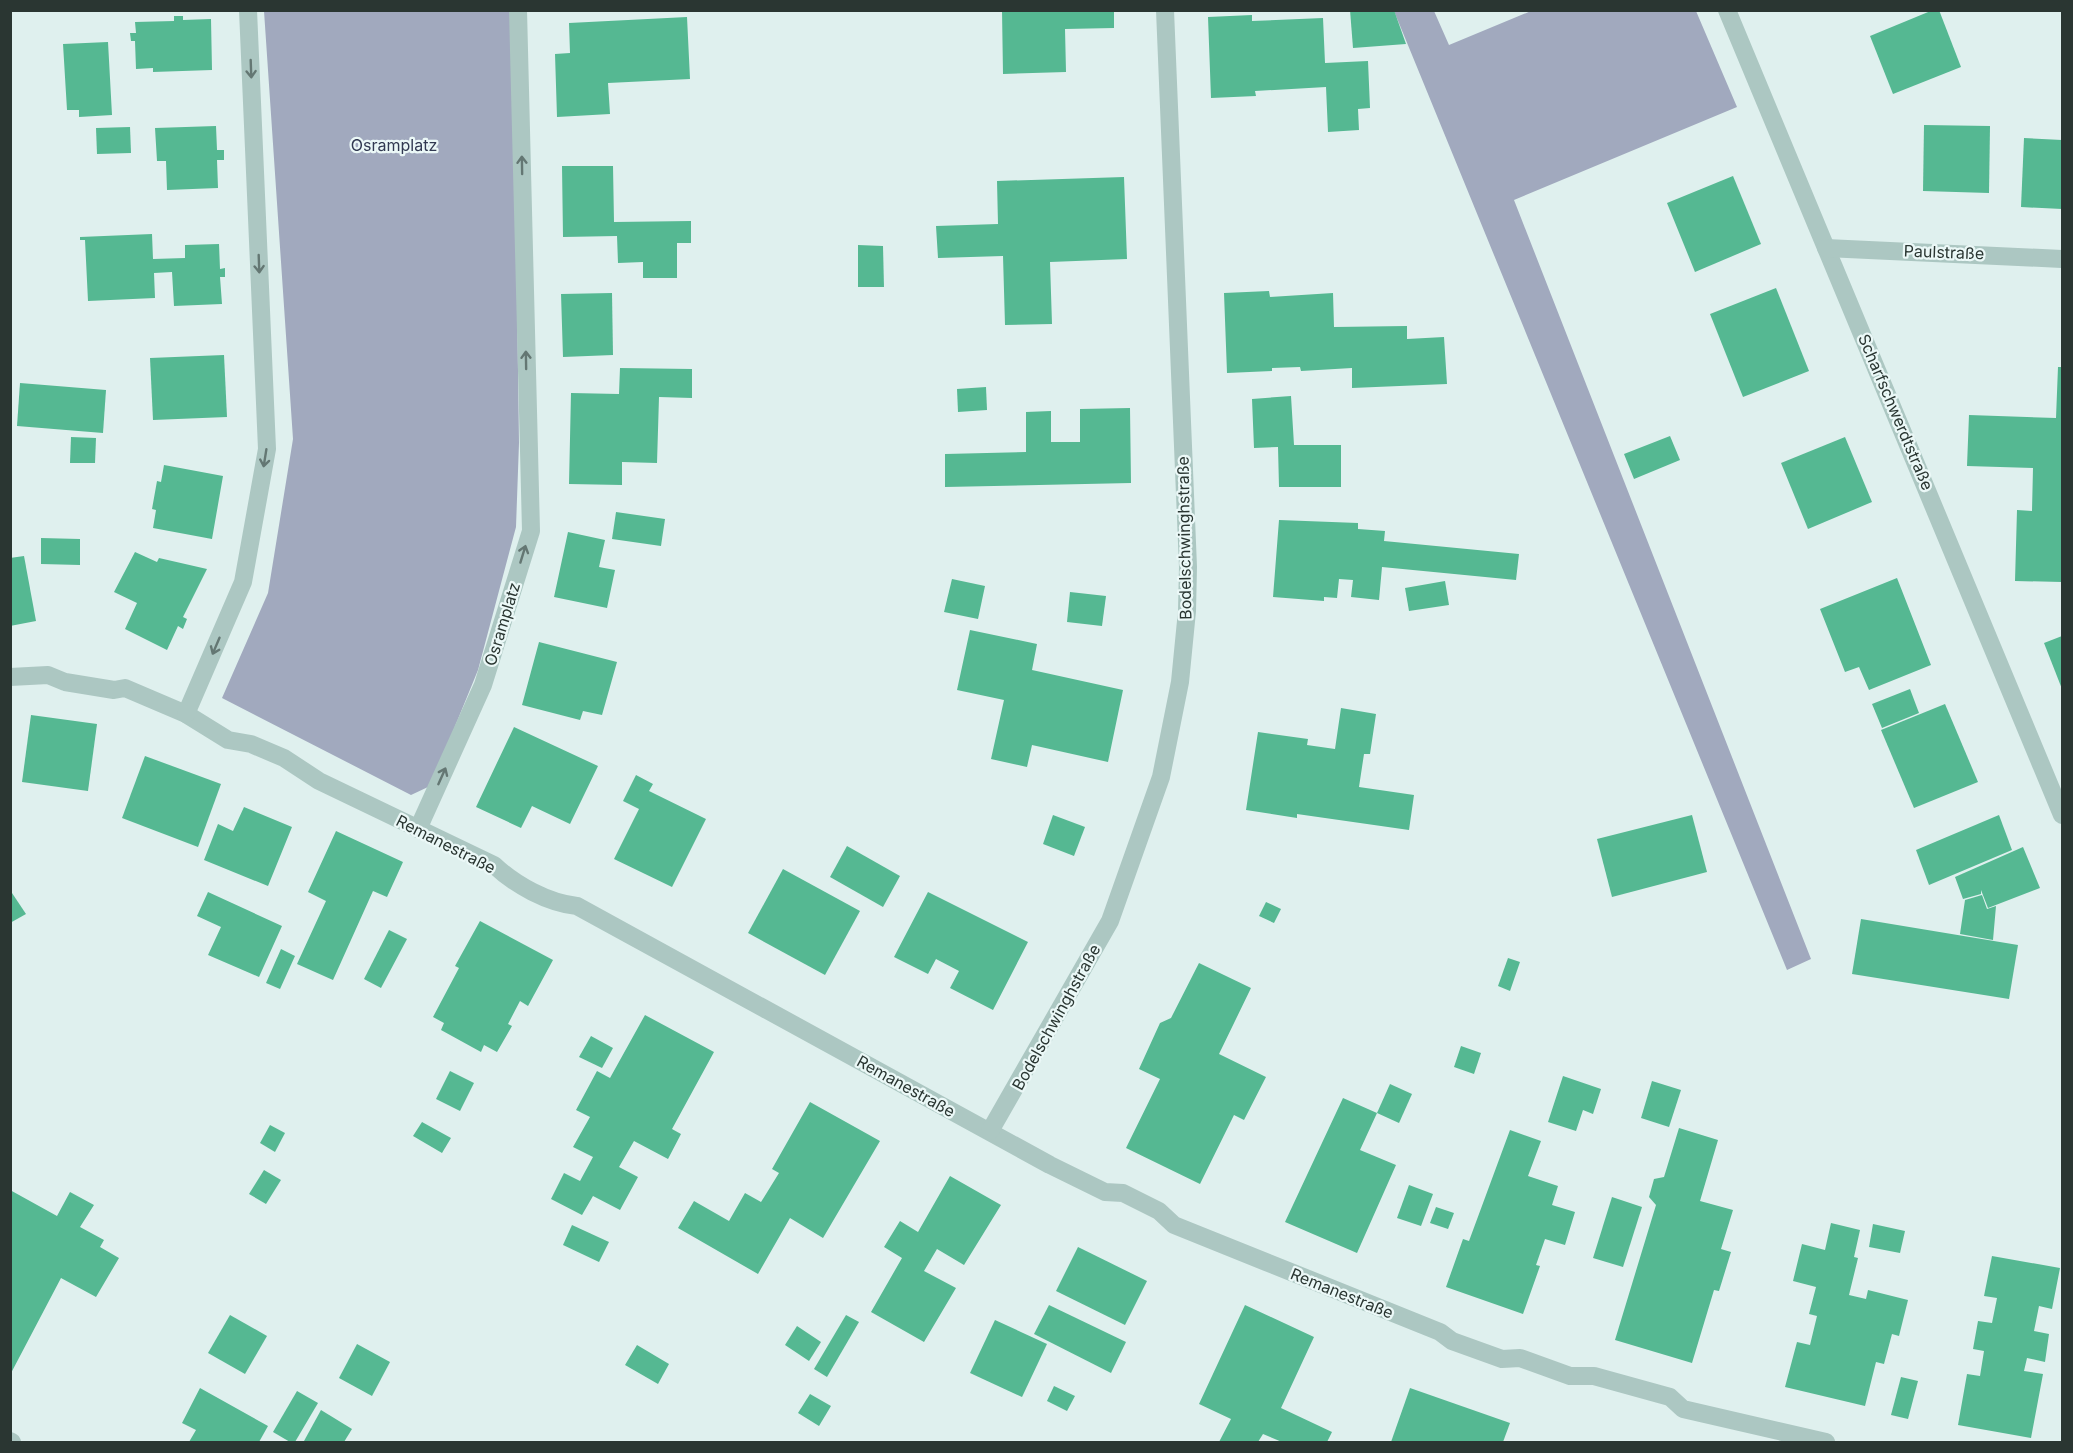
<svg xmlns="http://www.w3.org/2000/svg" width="2073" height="1453" font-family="Inter,sans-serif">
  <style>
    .green { fill: #a1a9be }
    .building { fill: #55b892 }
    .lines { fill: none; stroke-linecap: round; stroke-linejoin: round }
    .street { stroke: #acc7c2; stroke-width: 18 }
    .oneway { stroke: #647773 }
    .labels { text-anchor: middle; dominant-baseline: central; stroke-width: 4.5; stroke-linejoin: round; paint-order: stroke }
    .park-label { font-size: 16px; fill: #313951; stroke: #ebf8f7 }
    .street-label { font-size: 16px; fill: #2a3632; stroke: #ebf8f7 }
  </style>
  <rect width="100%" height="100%" fill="#dff0ee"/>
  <g class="green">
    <path d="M264 11H513L519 443 516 527 478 670 436 773 428 787 411 795 222 698 268 593 293 439Z"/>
    <path d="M1394 11H1434L1449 45 1531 11H1696L1737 107 1514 200 1811 959 1787 970Z"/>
  </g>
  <g class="building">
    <path d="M1002 10H1114V28L1065 29 1066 72 1003 74Z"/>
    <path d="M1350 10H1394L1406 44 1353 48Z"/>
    <path d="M1933 10H1939L1961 67 1893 94 1870 36Z"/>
    <path d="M1252 15V21L1323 18 1325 63 1368 61 1370 108 1358 109 1359 130 1328 132 1326 87 1255 91 1256 96 1211 98 1208 17Z"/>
    <path d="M174 16H183V20L211 19 212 70 153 72V68L136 69 135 41H131L130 33H136L135 22 174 21Z"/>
    <path d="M687 17 690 79 608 83 610 114 557 117 555 54 570 53 569 23Z"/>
    <path d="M108 42 112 115 79 117V110H67L63 44Z"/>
    <path d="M1924 125 1990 126 1989 193 1923 191Z"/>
    <path d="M216 126 217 150H224V160H217L218 188 167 190 166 161H157L155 128Z"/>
    <path d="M130 127 131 153 97 154 96 128Z"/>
    <path d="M2024 138 2062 140V209L2021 207Z"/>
    <path d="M562 166H613L614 222 691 221V243H677V278H643V262L618 263 617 236 563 237Z"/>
    <path d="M1733 176 1761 244 1695 272 1667 203Z"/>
    <path d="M1124 177 1127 259 1050 262 1052 324 1005 325 1003 256 938 258 936 226 998 224 997 181Z"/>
    <path d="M152 234 153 259 185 258V245L219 244 220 269 225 268V277H220L222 304 174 306 172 272 154 273 155 298 88 301 85 240H80V237Z"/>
    <path d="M858 245 883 246 884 287H858Z"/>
    <path d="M1776 288 1809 371 1743 397 1710 314Z"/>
    <path d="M1269 291 1270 297 1333 293 1334 327 1407 326V339L1444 337 1447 384 1352 388V368L1301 371 1300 367 1272 368V371L1227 373 1224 293Z"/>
    <path d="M612 293 613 355 563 357 561 294Z"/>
    <path d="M224 355 227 417 153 420 150 358Z"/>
    <path d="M2058 367H2062V582L2015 581 2017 510 2032 511 2033 468 1967 466 1969 415 2056 418Z"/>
    <path d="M620 368 692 369V398L659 397 657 463 622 462V485L569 484 571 393 619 394Z"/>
    <path d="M20 383 106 390 103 433 17 426Z"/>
    <path d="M986 387 987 410 958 412 957 389Z"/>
    <path d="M1291 396 1294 445H1341V487H1279L1278 447 1254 448 1252 399Z"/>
    <path d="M1130 408 1131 483 945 487V454L1026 452V412L1051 411V442H1080V409Z"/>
    <path d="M1670 436 1680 460 1634 479 1624 454Z"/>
    <path d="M71 437 96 438 95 463H70Z"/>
    <path d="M1845 437 1872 502 1808 529 1781 463Z"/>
    <path d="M164 465 223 476 212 539 153 528 156 510 152 509 157 481 161 482Z"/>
    <path d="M616 512 665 519 661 546 612 539Z"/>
    <path d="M1279 520 1358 523V529L1385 531 1384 541 1519 554 1516 580 1382 567 1379 600 1351 597 1353 580 1339 579 1337 598 1324 597V601L1273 597Z"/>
    <path d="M568 532 605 540 599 567 615 570 607 608 554 597Z"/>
    <path d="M41 538 80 539V565L41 564Z"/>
    <path d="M135 552 157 562 159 558 207 569 183 617 187 619 183 629 178 626 167 650 125 629 137 603 114 592Z"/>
    <path d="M24 556 36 621 10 626V558Z"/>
    <path d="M1897 578 1931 665 1869 690 1859 667 1845 672 1820 609Z"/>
    <path d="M952 579 985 586 978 619 944 612Z"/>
    <path d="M1445 581 1449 605 1409 611 1405 588Z"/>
    <path d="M1070 592 1106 596 1102 626 1067 622Z"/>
    <path d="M970 630 1037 644 1032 670 1123 690 1108 762 1032 745 1027 767 991 759 1004 700 957 690Z"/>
    <path d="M2062 636V689L2044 643Z"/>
    <path d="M539 642 617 662 602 715 583 711 580 720 522 705Z"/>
    <path d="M1910 689 1919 713 1882 728 1872 704Z"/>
    <path d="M1945 704 1978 782 1914 808 1881 730Z"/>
    <path d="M1341 708 1376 714 1370 754H1364L1359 787 1414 795 1409 830 1297 814V818L1246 810 1258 732 1308 739 1307 745 1335 749Z"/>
    <path d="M31 715 97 724 88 791 22 782Z"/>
    <path d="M514 727 598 766 570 824 532 806 521 828 476 807Z"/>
    <path d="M145 756 221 784 198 847 122 818Z"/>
    <path d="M636 775 653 784 649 791 706 819 672 887 614 859 639 809 623 801Z"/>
    <path d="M244 807 292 827 268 886 204 860 218 824 233 831Z"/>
    <path d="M1053 815 1085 827 1074 856 1043 844Z"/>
    <path d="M1692 815 1707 872 1612 897 1597 839Z"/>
    <path d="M1999 815 2012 850 1929 885 1916 850Z"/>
    <path d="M336 831 403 862 387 897 373 891 333 980 297 964 326 901 308 892Z"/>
    <path d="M847 846 900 876 883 907 830 877Z"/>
    <path d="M2023 847 2040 888 1988 908 1981 890V894L1963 899 1955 877Z"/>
    <path d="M783 869 860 911 825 975 748 933Z"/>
    <path d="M10 890 26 914 10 923Z"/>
    <path d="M208 892 282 926 259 977 208 955 221 927 197 916Z"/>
    <path d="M928 892 1028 942 993 1010 950 988 959 971 936 959 928 974 894 957Z"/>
    <path d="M1982 895 1987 909 1996 906 1993 940 1960 934 1965 900Z"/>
    <path d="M1266 902 1281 909 1274 923 1259 916Z"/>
    <path d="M1861 919 2018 945 2009 999 1852 974Z"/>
    <path d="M480 921 553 960 528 1006 520 1001 508 1024 512 1026 497 1052 484 1045 481 1052 441 1030 444 1023 433 1017 459 968 455 966Z"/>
    <path d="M389 930 407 939 381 988 364 979Z"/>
    <path d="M281 949 295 956 280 989 266 983Z"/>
    <path d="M1508 958 1520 962 1510 991 1498 986Z"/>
    <path d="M1199 963 1251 988 1219 1054 1266 1077 1244 1120 1234 1115 1200 1184 1126 1148 1160 1079 1139 1069 1160 1023 1171 1018Z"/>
    <path d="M645 1015 714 1052 672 1129 681 1134 668 1159 634 1141 619 1167 638 1177 620 1210 593 1196 582 1215 551 1199 564 1173 580 1181 593 1157 573 1147 590 1117 576 1110 597 1071 610 1078Z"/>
    <path d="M591 1036 613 1048 602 1068 579 1057Z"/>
    <path d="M1461 1046 1481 1053 1474 1074 1454 1067Z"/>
    <path d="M450 1071 474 1083 460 1111 436 1099Z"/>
    <path d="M1563 1076 1601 1089 1593 1114 1583 1110 1576 1131 1548 1122Z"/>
    <path d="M1652 1081 1681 1090 1669 1127 1641 1118Z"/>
    <path d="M1390 1084 1412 1094 1399 1123 1377 1113Z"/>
    <path d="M1343 1098 1377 1113 1360 1150 1396 1165 1357 1253 1285 1222Z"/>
    <path d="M810 1102 880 1141 823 1238 790 1218 758 1274 678 1228 694 1201 729 1221 745 1193 761 1202 779 1173 772 1169Z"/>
    <path d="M422 1122 451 1138 442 1153 413 1136Z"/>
    <path d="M270 1125 285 1133 275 1152 260 1143Z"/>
    <path d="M1679 1128 1718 1140 1700 1201 1733 1210 1721 1249 1731 1252 1719 1291 1714 1290 1692 1363 1615 1340 1656 1205 1649 1197 1654 1179 1664 1177Z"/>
    <path d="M1510 1130 1541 1141 1528 1176 1558 1186 1552 1205 1575 1212 1565 1245 1545 1239 1536 1265 1540 1266 1523 1314 1446 1287 1463 1239 1469 1241Z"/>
    <path d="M264 1170 281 1180 266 1204 249 1194Z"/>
    <path d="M950 1176 1001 1205 964 1265 937 1249 924 1271 956 1288 924 1342 871 1312 902 1258 884 1247 900 1221 918 1232Z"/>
    <path d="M1409 1185 1433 1194 1421 1226 1397 1218Z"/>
    <path d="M10 1190 57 1216 70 1192 94 1205 80 1227 104 1240 100 1247 119 1258 96 1297 61 1278 10 1375Z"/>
    <path d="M1612 1197 1642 1207 1623 1267 1593 1258Z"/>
    <path d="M1436 1207 1454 1213 1448 1229 1430 1223Z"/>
    <path d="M1831 1223 1860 1230 1854 1257 1858 1258 1849 1295 1866 1299 1868 1290 1908 1300 1899 1336 1892 1334 1884 1364 1876 1362 1865 1406 1785 1387 1797 1342 1810 1345 1817 1316 1809 1314 1816 1287 1793 1281 1802 1244 1825 1250Z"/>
    <path d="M1873 1224 1905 1231 1900 1253 1869 1247Z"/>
    <path d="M572 1225 609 1242 599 1262 563 1245Z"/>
    <path d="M1078 1247 1147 1281 1125 1325 1056 1291Z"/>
    <path d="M1992 1256 2060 1268 2052 1309 2039 1306 2034 1331 2049 1334 2045 1362 2027 1358 2024 1371 2043 1374 2031 1438 1958 1425 1967 1374 1980 1376 1984 1351 1973 1349 1978 1321 1992 1323 1997 1298 1984 1296Z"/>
    <path d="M1049 1305 1126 1342 1111 1373 1034 1334Z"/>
    <path d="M1245 1305 1314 1337 1281 1408 1332 1432 1327 1442H1282L1263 1434 1258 1442H1219L1231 1419 1199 1404Z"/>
    <path d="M230 1315 267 1336 245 1374 208 1353Z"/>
    <path d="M846 1315 859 1322 827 1377 814 1369Z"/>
    <path d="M995 1320 1047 1344 1022 1397 970 1373Z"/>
    <path d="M797 1326 821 1342 809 1361 785 1345Z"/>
    <path d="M357 1344 390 1362 372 1396 339 1378Z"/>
    <path d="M637 1345 669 1364 658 1384 625 1365Z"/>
    <path d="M1901 1377 1918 1381 1908 1419 1891 1415Z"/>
    <path d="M1054 1386 1075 1396 1067 1411 1047 1401Z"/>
    <path d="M200 1388 268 1426 259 1442H189L196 1430 182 1423Z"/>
    <path d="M1410 1388 1510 1423 1503 1442H1391Z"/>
    <path d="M297 1391 318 1403 295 1442H290L273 1432Z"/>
    <path d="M810 1394 831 1406 819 1426 798 1413Z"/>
    <path d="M321 1410 352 1429 344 1442 304 1441Z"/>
  </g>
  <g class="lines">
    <g class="street">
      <path d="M1727 10 2062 815"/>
      <path d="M1826 248 2062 259"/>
      <path d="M10 677 48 675 65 682 114 690 125 688 186 714 228 740 251 744 284 758 319 781 494 865C515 885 548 903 577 906L1050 1165 1105 1192 1123 1193 1159 1211 1174 1225 1440 1332 1452 1341 1502 1359 1520 1358 1570 1376H1594L1670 1397 1683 1409 1826 1442"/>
      <path d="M186 714 243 582 267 449 248 10"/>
      <path d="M418 829 483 685 531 531 518 10"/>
      <path d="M990 1131 1110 921 1161 777 1180 682 1187 611 1188 567 1165 10"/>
      <path d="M10 1441 12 1442"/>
    </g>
  </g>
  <defs><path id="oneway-shaft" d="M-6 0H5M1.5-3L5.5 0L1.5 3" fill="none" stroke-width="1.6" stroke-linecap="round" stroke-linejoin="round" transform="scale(1.5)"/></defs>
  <g class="oneway">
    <use href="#oneway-shaft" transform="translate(251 69) rotate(88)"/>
    <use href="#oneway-shaft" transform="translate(522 165) rotate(-91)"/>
    <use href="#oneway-shaft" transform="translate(259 264) rotate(88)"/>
    <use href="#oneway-shaft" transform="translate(526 360) rotate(-91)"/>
    <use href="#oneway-shaft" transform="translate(265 458) rotate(99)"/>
    <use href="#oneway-shaft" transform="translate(523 554) rotate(-73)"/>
    <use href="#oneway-shaft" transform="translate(216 646) rotate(113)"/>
    <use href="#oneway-shaft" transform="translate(442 776) rotate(-66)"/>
  </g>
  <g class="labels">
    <g class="park-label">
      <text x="394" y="145">Osramplatz</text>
    </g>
    <g class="street-label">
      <text transform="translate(1944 252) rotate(2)">Paulstraße</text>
      <text transform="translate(1896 412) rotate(67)">Scharfschwerdtstraße</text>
      <text transform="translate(1184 538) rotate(-91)">Bodelschwinghstraße</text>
      <text transform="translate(502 624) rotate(-73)">Osramplatz</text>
      <text transform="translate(446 844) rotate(27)">Remanestraße</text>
      <text transform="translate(1056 1017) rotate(-61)">Bodelschwinghstraße</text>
      <text transform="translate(906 1086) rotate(29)">Remanestraße</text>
      <text transform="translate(1342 1293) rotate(22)">Remanestraße</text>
    </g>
  </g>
  <rect width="2073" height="1453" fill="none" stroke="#2a3632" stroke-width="24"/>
</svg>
